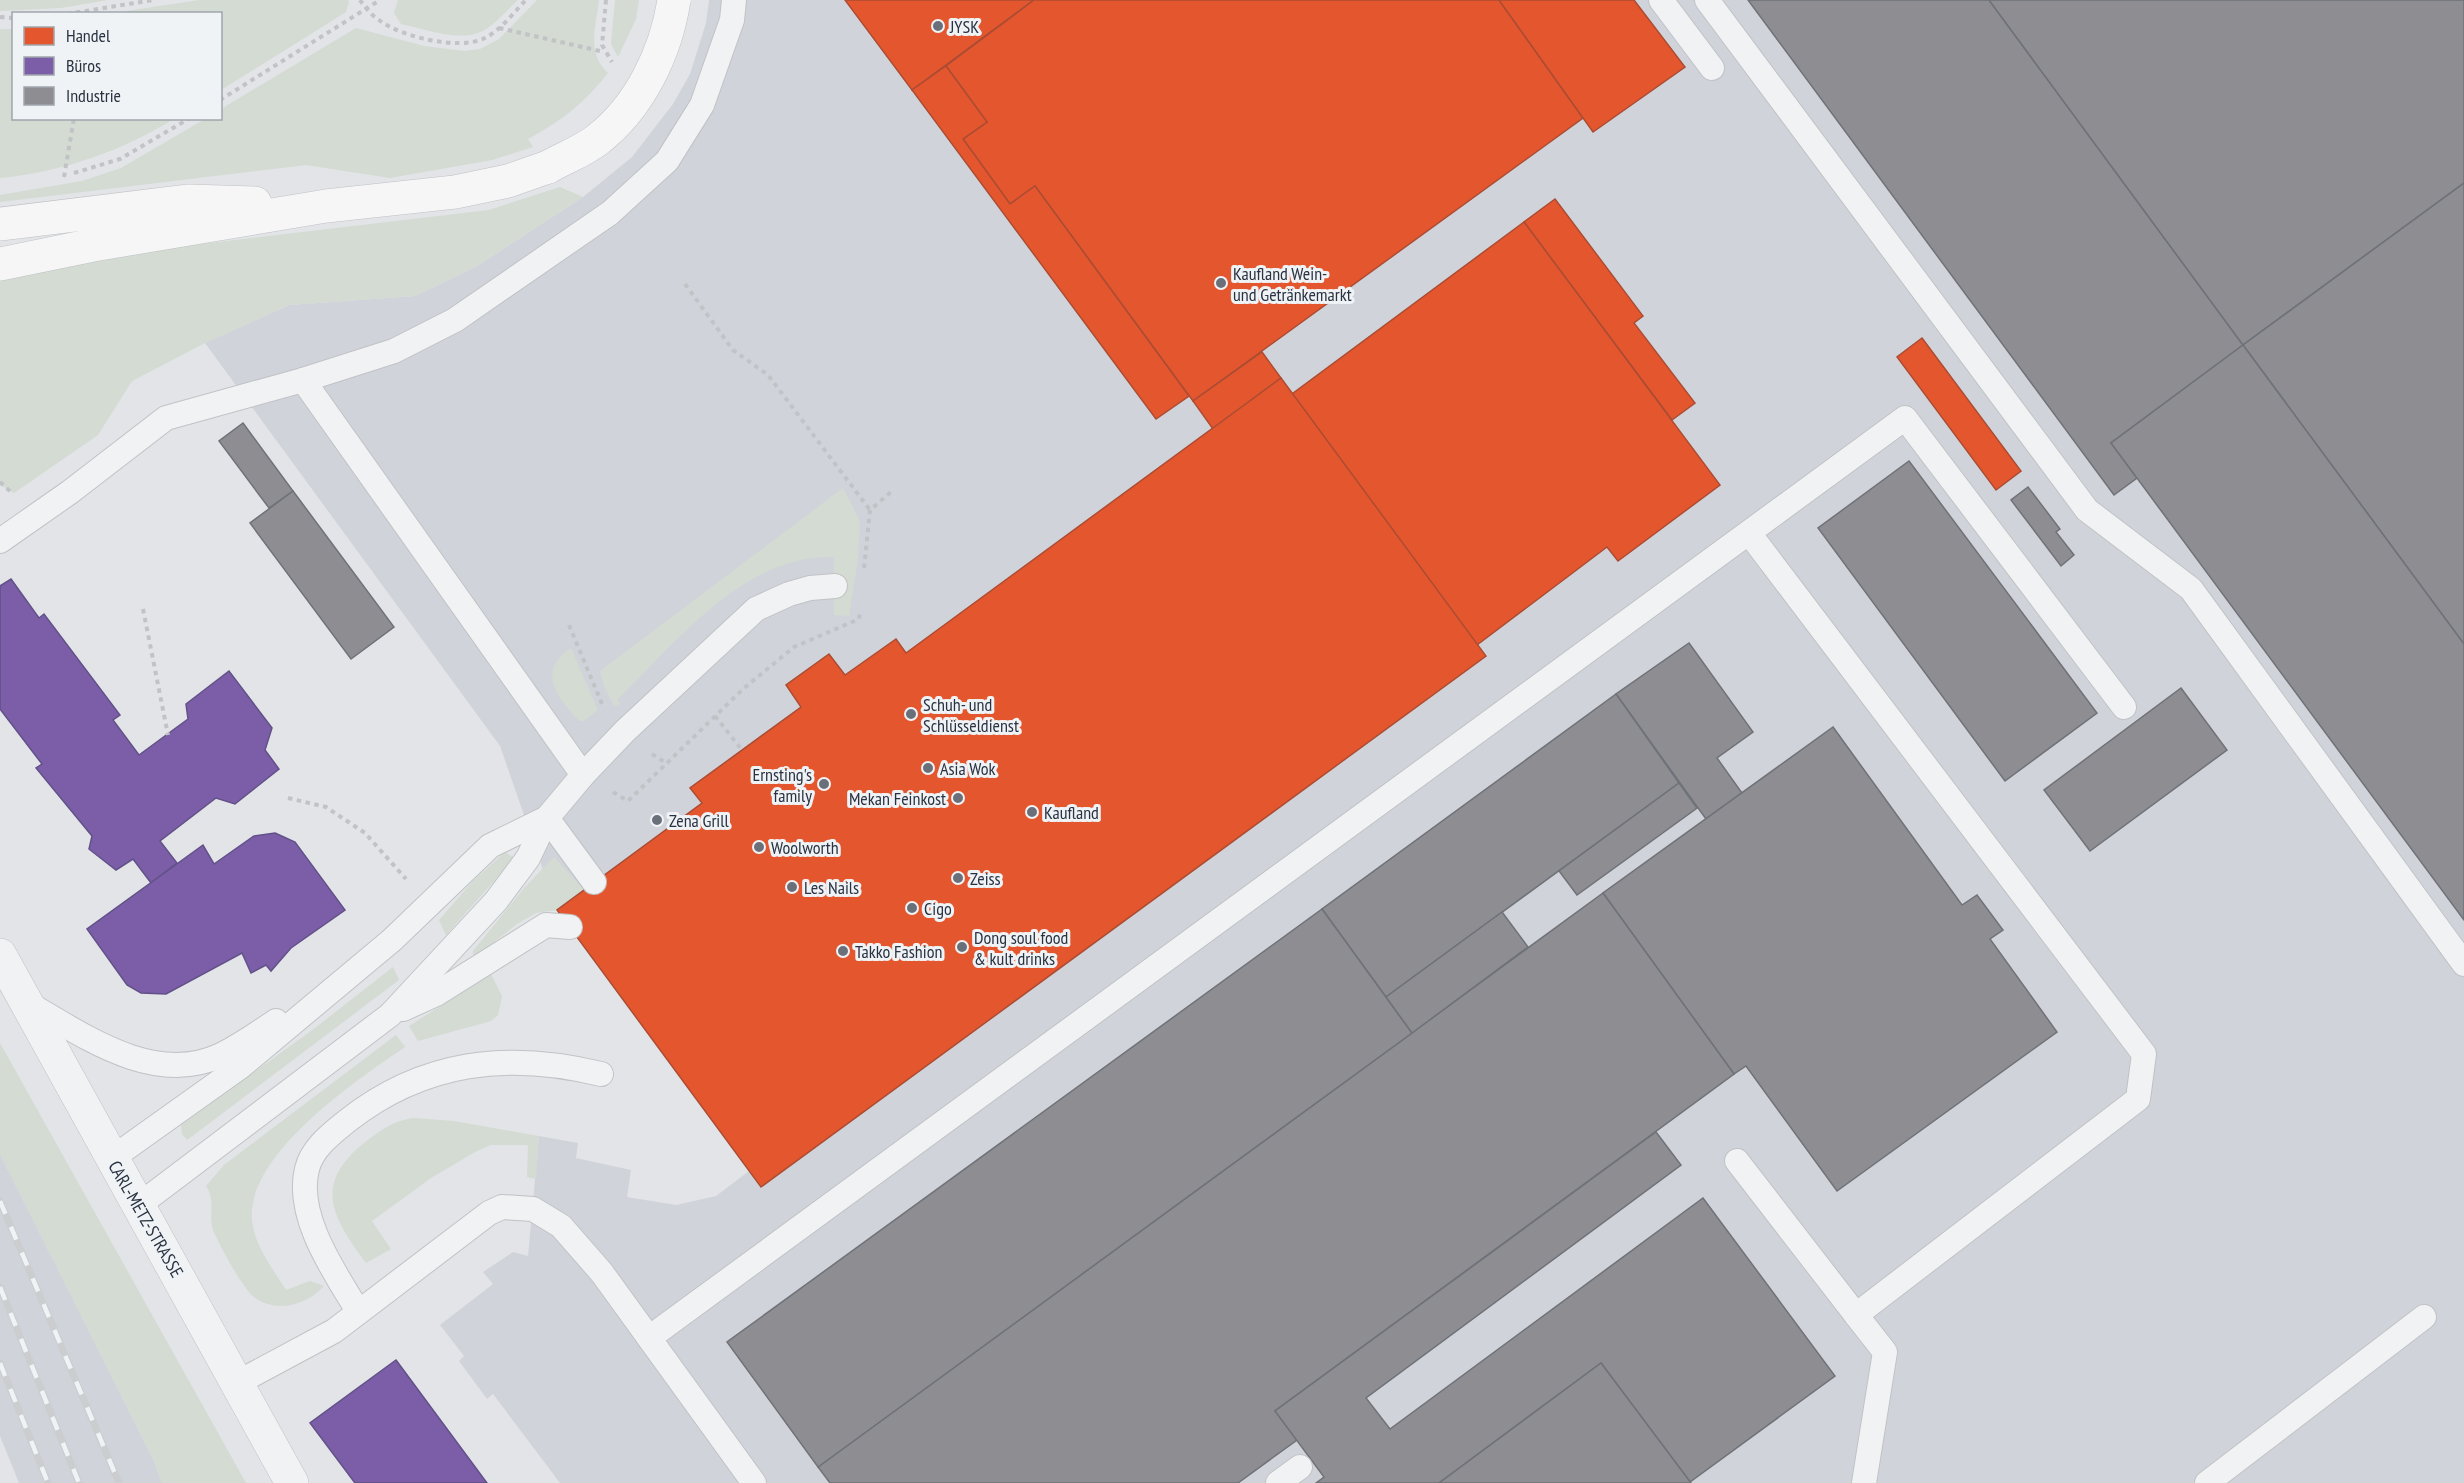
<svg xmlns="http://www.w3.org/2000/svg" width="2464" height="1483" font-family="'PT Sans Narrow',sans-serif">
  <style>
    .built { fill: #d0d4da }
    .green { fill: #d3dbd2 }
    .shops { fill: #e4572e; stroke: #ac4c33; stroke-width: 1.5 }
    .offices { fill: #7b5ea7; stroke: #625188; stroke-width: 1.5 }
    .industry { fill: #8d8d92; stroke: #6f7279; stroke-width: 1.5 }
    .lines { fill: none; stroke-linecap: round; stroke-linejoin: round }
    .service-casing { stroke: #c0c2c5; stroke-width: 26 }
    .minor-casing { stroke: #c0c2c5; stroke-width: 34 }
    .primary-casing { stroke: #bfc1c5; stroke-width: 34 }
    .path { stroke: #c1c3c7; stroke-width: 4; stroke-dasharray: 4.5 4.5; stroke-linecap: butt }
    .service { stroke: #f1f2f4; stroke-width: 24 }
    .minor { stroke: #f1f2f4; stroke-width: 33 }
    .primary { stroke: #f6f6f6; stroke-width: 33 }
    .rail-casing { stroke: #cbcdcf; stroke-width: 7 }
    .rail { stroke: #f0f3f6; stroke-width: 4.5; stroke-dasharray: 14; stroke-linecap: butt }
    .primary-bridge-casing { stroke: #bfc1c5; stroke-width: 34; stroke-linecap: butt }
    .primary-bridge { stroke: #f6f6f6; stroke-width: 33 }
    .poi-dot { fill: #6a707a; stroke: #f0f3f6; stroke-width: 2 }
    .labels { text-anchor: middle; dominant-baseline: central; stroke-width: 6; stroke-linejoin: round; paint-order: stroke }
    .poi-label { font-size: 18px; fill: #293240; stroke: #f0f3f6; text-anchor: start }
    .street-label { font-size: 18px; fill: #293240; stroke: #f0f3f6 }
  </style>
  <rect width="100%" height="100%" fill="#e2e4e7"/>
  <g class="built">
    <path d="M709 0H2464V1483H560L493 1394 487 1399 459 1361 464 1356 440 1325 493 1284 483 1272 513 1252 528 1256 539 1136 578 1143 576 1158 631 1170 627 1197 676 1205 716 1196 749 1171 557 910 500 746 205 343 289 305 415 296 477 266 583 197 632 157 673 104 690 74 706 23Z"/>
    <path d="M0 1154 154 1461 162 1483H19L0 1436Z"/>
  </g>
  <g class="green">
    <path d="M0 0H108L61 8 0 11Z"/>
    <path d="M200 0H348L349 2 346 12 221 90 220 14 113 13Z"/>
    <path d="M398 0H518C507 10 497 22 486 29 463 44 426 29 401 24L394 13Z"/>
    <path d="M537 0H599C596 26 586 53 608 73 583 104 563 120 528 139L533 147 492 160 390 178 306 165 0 202V195L82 181 121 168 205 119 220 118 221 109 356 28 424 46 465 51 480 49 499 39Z"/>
    <path d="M615 0H639L636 19 618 57 611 44Z"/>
    <path d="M0 29H13L14 118 174 119C121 151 63 172 0 178Z"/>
    <path d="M560 187 583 197 477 266 415 296 289 305 205 343 132 381 98 435 14 493 0 485V279L176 247 489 210Z"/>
    <path d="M843 488 860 521 858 559 849 616 834 615V557C744 554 676 643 617 700L620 703 618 706 614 705 604 687 600 671Z"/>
    <path d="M571 648 598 710 584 721H579C558 698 535 672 571 648Z"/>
    <path d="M505 852 513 857 512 861 446 935 439 920 473 881Z"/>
    <path d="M554 857 584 890 557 910 536 913 517 924 480 953 473 955V951L525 887Z"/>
    <path d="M393 967 399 980 187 1140 182 1134 181 1125 315 1028Z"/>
    <path d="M491 974 502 996 498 1015 491 1021 418 1041 409 1026Z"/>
    <path d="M396 1035 405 1047C358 1079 245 1155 252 1221 255 1247 273 1269 286 1290L310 1281 324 1286C307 1305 276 1314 254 1297 241 1286 220 1246 213 1230 208 1215 216 1200 206 1186L224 1165Z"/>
    <path d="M0 1043 246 1483H162L154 1461 0 1154Z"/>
    <path d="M413 1118 454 1121 539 1136 536 1179 527 1177 528 1145H491L475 1152 431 1178 372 1221 391 1249 366 1263C333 1218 312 1185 364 1143 380 1131 392 1121 413 1118Z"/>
  </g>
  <g class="shops">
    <path d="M845 0H1034L912 90Z"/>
    <path d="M1034 0H1499L1583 118 1193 401 1035 186 1010 204 963 139 987 122 946 66Z"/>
    <path d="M1499 0H1634L1685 67 1593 132Z"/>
    <path d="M946 66 987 122 963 139 1010 204 1035 186 1189 396 1156 419 912 90Z"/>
    <path d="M1555 199 1643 316 1634 323 1695 403 1672 420 1524 222Z"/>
    <path d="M1524 222 1720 485 1618 561 1607 547 1477 645 1292 394Z"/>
    <path d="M1922 338 2021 471 1996 490 1897 357Z"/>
    <path d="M1262 352 1281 378 1213 429 1193 401Z"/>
    <path d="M1281 378 1486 656 761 1187 557 910 702 803 690 788 801 707 786 685 829 654 845 675 896 639 906 653Z"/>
  </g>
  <g class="offices">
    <path d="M11 579 39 618 44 614 120 715 113 720 139 755 188 719 186 704 229 671 272 728 265 750 279 769 235 804 216 798 160 841 177 863 151 883 133 859 116 870 89 849 92 836 36 768 42 764 0 709V586Z"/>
    <path d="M275 833 295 842 345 910 291 948 271 971 266 965 251 973 242 953 166 994 141 993 127 985 87 929 203 845 214 864 254 836Z"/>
    <path d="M396 1360 487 1483H355L310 1423Z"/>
  </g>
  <g class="industry">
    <path d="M1748 0H1989L2243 345 2111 443 2137 478 2114 495Z"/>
    <path d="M1989 0H2464V183L2243 345Z"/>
    <path d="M2464 183V644L2243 345Z"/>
    <path d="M2243 345 2464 644V920L2111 443Z"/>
    <path d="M243 423 293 491 269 508 219 441Z"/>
    <path d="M1909 461 2097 713 2005 781 1818 528Z"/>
    <path d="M2028 487 2060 529 2056 532 2074 555 2061 566 2011 500Z"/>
    <path d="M293 491 394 627 351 659 250 523Z"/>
    <path d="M1689 643 1753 732 1717 758 1742 793 1706 819 1616 694Z"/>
    <path d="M2181 688 2227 750 2090 851 2044 790Z"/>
    <path d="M1616 694 1679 783 1386 997 1322 909Z"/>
    <path d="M1833 727 1962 905 1977 895 2003 930 1990 939 2057 1032 1837 1191 1746 1066 1734 1074 1603 893Z"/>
    <path d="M1679 783 1697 808 1577 895 1559 871Z"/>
    <path d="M1603 893 1734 1074 1275 1411 1297 1440 1238 1483H830L818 1467Z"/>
    <path d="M1322 909 1412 1033 818 1467 727 1342Z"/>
    <path d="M1502 912 1528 947 1412 1033 1386 997Z"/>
    <path d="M1656 1132 1681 1165 1366 1398 1390 1429 1703 1198 1835 1376 1690 1482 1601 1363 1439 1483H1316L1324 1477 1275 1411Z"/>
    <path d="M1601 1363 1691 1483H1439Z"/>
  </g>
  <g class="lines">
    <defs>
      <g id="service">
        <path d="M1661 0 1712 68"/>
        <path d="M1707 0 2087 510 2191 589 2464 964"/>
        <path d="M303 380 583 775"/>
        <path d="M0 541 70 492 166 418 303 380 394 351 455 320 610 213 667 161 702 105 732 20 734 0"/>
        <path d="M547 818 594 882"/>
        <path d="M27 1003C83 1035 154 1087 221 1055 240 1046 258 1033 276 1021"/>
        <path d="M403 1009 436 994 546 925 570 927"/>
        <path d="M111 1159 240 1067 392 940 490 846 547 818"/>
        <path d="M1737 1161 1856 1315 2138 1099 2144 1054 1749 533"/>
        <path d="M139 1205 390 1015 496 901 528 858 547 818 583 775 625 731 756 609 789 594 810 588 835 586"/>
        <path d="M358 1311C335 1273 295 1216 307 1169 312 1148 331 1134 347 1121 423 1061 508 1051 601 1074"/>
        <path d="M1856 1315 1885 1352 1864 1483"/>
        <path d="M649 1338 1905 418 2124 707"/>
        <path d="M237 1383 334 1331 489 1213 502 1207 533 1209 561 1226 602 1273 754 1483"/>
        <path d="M1278 1483 1300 1467"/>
        <path d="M2207 1483 2424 1317"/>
      </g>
      <path id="minor" d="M0 955 292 1483"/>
      <g id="primary">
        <path d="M0 224 189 201 255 203"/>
        <path d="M0 264 93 245 326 206 455 192 508 181 548 167"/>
      </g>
    </defs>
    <use href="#service" class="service-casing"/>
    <use href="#minor" class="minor-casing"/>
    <use href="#primary" class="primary-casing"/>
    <g class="path">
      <path d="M360 0C365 7 371 15 379 20 401 37 460 51 485 38 501 30 513 13 526 0"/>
      <path d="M606 0 602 45 612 62"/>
      <path d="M67 14 153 0"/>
      <path d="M0 17 14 18"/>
      <path d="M499 28 604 52"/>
      <path d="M220 100 380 0"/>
      <path d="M74 173 120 159 190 118"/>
      <path d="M64 177 74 118"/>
      <path d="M685 284 733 350 768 375 870 510"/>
      <path d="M0 482 12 493"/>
      <path d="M864 568 870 510 891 492"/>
      <path d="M143 609 168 735"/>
      <path d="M569 625 602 704"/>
      <path d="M715 716 742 750"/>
      <path d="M652 754 666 763"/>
      <path d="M613 792 628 801 743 689 794 647 859 619 860 611"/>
      <path d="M288 798 326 807 365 833 406 879"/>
    </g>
    <use href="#service" class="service"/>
    <use href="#minor" class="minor"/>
    <use href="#primary" class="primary"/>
    <defs>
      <g id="rail">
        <path d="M0 1201 119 1483"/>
        <path d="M0 1287 79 1483"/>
        <path d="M0 1363 48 1483"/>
      </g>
    </defs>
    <use href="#rail" class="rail-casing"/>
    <use href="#rail" class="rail"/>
    <defs>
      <path id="primary-bridge" d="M548 167C564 158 583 151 597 140 640 107 666 52 674 0"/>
    </defs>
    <use href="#primary-bridge" class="primary-bridge-casing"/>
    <use href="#primary-bridge" class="primary-bridge"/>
  </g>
  <g class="poi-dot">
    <circle cx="938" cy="26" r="6"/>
    <circle cx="1221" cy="283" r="6"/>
    <circle cx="911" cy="714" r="6"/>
    <circle cx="928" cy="768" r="6"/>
    <circle cx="824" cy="784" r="6"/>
    <circle cx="958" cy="798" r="6"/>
    <circle cx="1032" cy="812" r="6"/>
    <circle cx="657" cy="820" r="6"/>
    <circle cx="759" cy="847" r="6"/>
    <circle cx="958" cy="878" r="6"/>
    <circle cx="792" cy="887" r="6"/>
    <circle cx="912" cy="908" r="6"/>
    <circle cx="962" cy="947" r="6"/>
    <circle cx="843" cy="951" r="6"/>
  </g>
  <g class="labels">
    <g class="poi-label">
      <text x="950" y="26">JYSK</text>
      <text x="1233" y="273">Kaufland Wein-<tspan x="1233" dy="21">und Getränkemarkt</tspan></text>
      <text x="923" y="704">Schuh- und<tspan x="923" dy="21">Schlüsseldienst</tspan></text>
      <text x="940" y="768">Asia Wok</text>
      <text x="812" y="774" text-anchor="end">Ernsting's<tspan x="812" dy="21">family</tspan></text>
      <text x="946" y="798" text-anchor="end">Mekan Feinkost</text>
      <text x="1044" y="812">Kaufland</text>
      <text x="669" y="820">Zena Grill</text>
      <text x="771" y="847">Woolworth</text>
      <text x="970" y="878">Zeiss</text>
      <text x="804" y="887">Les Nails</text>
      <text x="924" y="908">Cigo</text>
      <text x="974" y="937">Dong soul food<tspan x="974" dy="21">&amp; kult drinks</tspan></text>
      <text x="855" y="951">Takko Fashion</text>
    </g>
    <g class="street-label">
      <text transform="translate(146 1219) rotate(60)">CARL-METZ-STRASSE</text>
    </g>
  </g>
  <rect x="12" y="12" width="210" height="108" fill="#f0f3f6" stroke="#a0a6ad" stroke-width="1.5"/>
  <rect x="24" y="27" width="30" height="18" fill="#e4572e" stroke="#a0a6ad" stroke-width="1.5"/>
  <text x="66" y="42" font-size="18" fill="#293240">Handel</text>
  <rect x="24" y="57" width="30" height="18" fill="#7b5ea7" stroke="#a0a6ad" stroke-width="1.5"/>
  <text x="66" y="72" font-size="18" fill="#293240">Büros</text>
  <rect x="24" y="87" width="30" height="18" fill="#8d8d92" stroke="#a0a6ad" stroke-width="1.5"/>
  <text x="66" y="102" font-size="18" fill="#293240">Industrie</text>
</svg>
